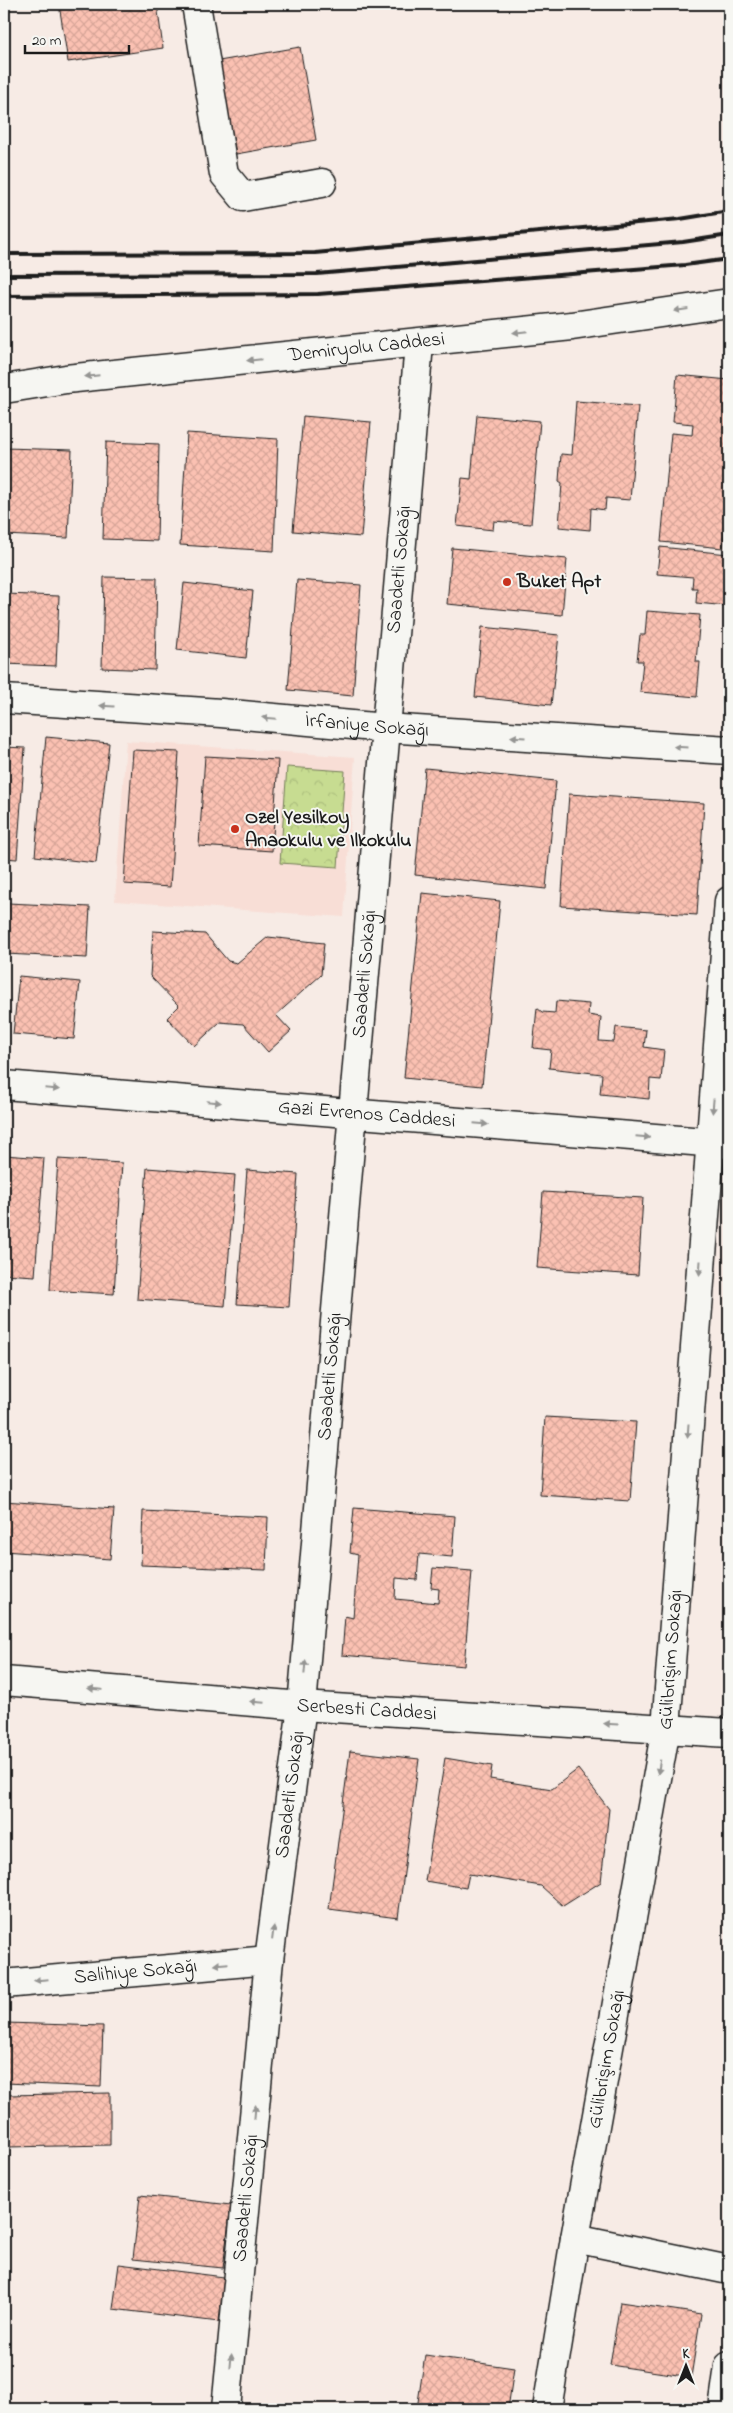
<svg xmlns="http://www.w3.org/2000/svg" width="733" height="2413" font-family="'Indie Flower',sans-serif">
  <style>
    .built { fill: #f8ded6 }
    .park { fill: url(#park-crowns); stroke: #727c56 }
    .building { fill: url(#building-cross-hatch); stroke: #1c1c1c }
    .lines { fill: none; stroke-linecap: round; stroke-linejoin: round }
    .minor-casing { stroke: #1c1c1c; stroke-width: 31 }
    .secondary-casing { stroke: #1c1c1c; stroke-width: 31 }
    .minor { stroke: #f6f6f2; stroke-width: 28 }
    .secondary { stroke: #f6f6f2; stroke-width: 28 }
    .rail { stroke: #1c1c1c; stroke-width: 4 }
    .oneway { fill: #949492 }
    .poi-dot { fill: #c8321e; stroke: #f6f6f2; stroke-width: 2 }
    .labels { text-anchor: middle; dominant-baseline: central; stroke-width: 4; stroke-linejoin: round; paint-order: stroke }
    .street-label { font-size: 20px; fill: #1c1c1c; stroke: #f6f6f2 }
    .poi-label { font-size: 20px; font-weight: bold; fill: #1c1c1c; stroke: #f6f6f2; text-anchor: start }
  </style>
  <defs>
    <pattern id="park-crowns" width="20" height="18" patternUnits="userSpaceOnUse" patternTransform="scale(1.25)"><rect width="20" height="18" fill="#c7dc91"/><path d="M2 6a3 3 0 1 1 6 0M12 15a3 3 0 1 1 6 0" fill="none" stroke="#aabc7c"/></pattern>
    <pattern id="building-cross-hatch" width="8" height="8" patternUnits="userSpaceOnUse" patternTransform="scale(1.25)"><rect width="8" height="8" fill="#fbc1b2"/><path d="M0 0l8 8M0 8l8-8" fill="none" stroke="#d7a598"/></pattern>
  </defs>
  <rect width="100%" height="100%" fill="#f7ebe5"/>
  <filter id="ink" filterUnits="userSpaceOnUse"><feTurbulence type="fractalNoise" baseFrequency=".02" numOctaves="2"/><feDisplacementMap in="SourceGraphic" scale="10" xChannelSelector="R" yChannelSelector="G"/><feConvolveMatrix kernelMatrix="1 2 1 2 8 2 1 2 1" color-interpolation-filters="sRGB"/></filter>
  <g filter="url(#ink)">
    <path class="built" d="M126 741 355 757 344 917 115 901Z"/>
    <path class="park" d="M287 767 345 771 338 867 280 863Z"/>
    <g class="building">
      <path d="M59 4H157L163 48 68 62Z"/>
      <path d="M300 47 316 140 236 154 219 61Z"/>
      <path d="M677 375 729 380V476L723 548 661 542 671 433 692 435 693 424 673 422Z"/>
      <path d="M576 401 638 406 630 500 606 498 605 510 591 508 590 530 559 527 562 483 559 481 561 454 572 455Z"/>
      <path d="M477 415 540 421 531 524 494 521 493 530 457 526 462 478 471 479Z"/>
      <path d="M303 416 371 422 361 537 293 531Z"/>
      <path d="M187 433 278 439 274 551 180 545Z"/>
      <path d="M106 442 159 444 157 541 103 539Z"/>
      <path d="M5 448 72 450 68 538 4 535Z"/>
      <path d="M729 545 728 606 696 603 697 588H692L693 577 657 574 660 547 728 554Z"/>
      <path d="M452 548 567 559 562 615 447 604Z"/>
      <path d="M104 577 157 578 155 670 102 668Z"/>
      <path d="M297 580 361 585 353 696 288 690Z"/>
      <path d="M184 583 253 591 246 658 177 650Z"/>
      <path d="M5 594 59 596 56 666 4 664Z"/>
      <path d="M647 611 700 615 696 662H700L697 697 640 692 643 661H637L640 635H645Z"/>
      <path d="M482 627 559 635 551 705 475 697Z"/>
      <path d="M46 737 109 743 96 863 35 856Z"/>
      <path d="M4 747 25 748 17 859 4 858Z"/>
      <path d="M133 750 179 752 170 887 124 884Z"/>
      <path d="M205 756 278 760 272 851 199 846Z"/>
      <path d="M425 768 556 781 546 889 415 875Z"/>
      <path d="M569 794 704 803 697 915 561 906Z"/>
      <path d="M422 893 500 901 482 1086 404 1078Z"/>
      <path d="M8 903 90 907 87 958 5 954Z"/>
      <path d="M153 931 205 934 228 961 237 963 268 937 324 943 321 975 276 1015 291 1031 268 1052 243 1024 220 1022 194 1046 167 1018 179 1006 150 976Z"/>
      <path d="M19 976 80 982 74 1039 13 1034Z"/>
      <path d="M556 1001 589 1004 588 1015 601 1017 599 1041 614 1042 616 1027 646 1030 644 1047 664 1050 661 1080 650 1079 649 1099 600 1094 602 1074 549 1068 551 1050 533 1048 537 1008 542 1012 555 1013Z"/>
      <path d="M4 1155 44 1158 35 1276 4 1274Z"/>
      <path d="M58 1159 122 1163 114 1294 50 1290Z"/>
      <path d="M147 1168 235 1175 225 1306 137 1299Z"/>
      <path d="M247 1170 298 1174 289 1307 237 1304Z"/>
      <path d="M543 1192 643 1198 638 1275 537 1268Z"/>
      <path d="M545 1417 636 1422 630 1501 540 1495Z"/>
      <path d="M4 1501 114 1509 110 1559 4 1551Z"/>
      <path d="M354 1508 455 1516 452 1557 419 1554 417 1580 396 1578 395 1599 438 1603 439 1589 431 1588 433 1568 472 1571 464 1666 342 1655 345 1616 353 1618 358 1555 350 1553Z"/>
      <path d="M143 1511 268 1517 266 1570 141 1565Z"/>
      <path d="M350 1751 419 1759 398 1918 329 1909Z"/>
      <path d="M445 1758 492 1766 490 1779 552 1789 578 1769 609 1809 601 1882 563 1906 541 1886 469 1874 466 1888 425 1881Z"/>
      <path d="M6 2023 103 2026 101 2087 5 2083Z"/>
      <path d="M110 2093V2145L7 2147 6 2095Z"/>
      <path d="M140 2195 231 2205 223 2268 133 2259Z"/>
      <path d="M119 2264 224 2277 219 2322 113 2309Z"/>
      <path d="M620 2302 701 2314 691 2377 610 2365Z"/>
      <path d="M425 2355 514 2368 508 2409H417Z"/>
    </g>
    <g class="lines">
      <defs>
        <g id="minor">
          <path d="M196 4 224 174 243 197 322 183"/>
          <path id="s1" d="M4 699 221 713 385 728 729 750"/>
          <path id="s2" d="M4 1085 729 1144"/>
          <path id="s3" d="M4 1984 269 1960"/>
          <path d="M575 2238 729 2270"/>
          <path id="s4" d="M226 2409 269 1960 302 1706 419 344"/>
          <path id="s5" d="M547 2409 575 2238 666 1728 729 901"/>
          <path d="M723 2409 729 2366"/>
        </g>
        <g id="secondary">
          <path id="s6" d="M4 389 66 379 572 326 729 303"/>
          <path id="s7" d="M4 1681 302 1706 729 1733"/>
        </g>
      </defs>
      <use href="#minor" class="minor-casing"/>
      <use href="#secondary" class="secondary-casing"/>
      <use href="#minor" class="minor"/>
      <use href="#secondary" class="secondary"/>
      <g class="rail">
        <path d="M4 254 315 253 680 219 729 211"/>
        <path d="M4 275 317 274 683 242 729 235"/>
        <path d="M4 296 318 294 685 265 729 259"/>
      </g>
    </g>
    <defs><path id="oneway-solid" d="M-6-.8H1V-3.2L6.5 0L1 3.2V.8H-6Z" transform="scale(1.25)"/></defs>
    <g class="oneway">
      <use href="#oneway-solid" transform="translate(681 310) rotate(172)"/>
      <use href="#oneway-solid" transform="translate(520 332) rotate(174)"/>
      <use href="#oneway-solid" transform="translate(254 360) rotate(174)"/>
      <use href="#oneway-solid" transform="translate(92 376) rotate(174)"/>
      <use href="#oneway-solid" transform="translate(107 706) rotate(-176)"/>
      <use href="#oneway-solid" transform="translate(269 718) rotate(-175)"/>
      <use href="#oneway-solid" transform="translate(518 737) rotate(-176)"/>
      <use href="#oneway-solid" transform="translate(681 747) rotate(-176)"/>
      <use href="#oneway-solid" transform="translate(52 1089) rotate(5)"/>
      <use href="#oneway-solid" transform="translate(214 1102) rotate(5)"/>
      <use href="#oneway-solid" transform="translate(713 1106) rotate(95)"/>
      <use href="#oneway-solid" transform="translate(481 1124) rotate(5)"/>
      <use href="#oneway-solid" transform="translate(643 1137) rotate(5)"/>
      <use href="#oneway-solid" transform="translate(700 1268) rotate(94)"/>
      <use href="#oneway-solid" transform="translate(688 1431) rotate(94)"/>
      <use href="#oneway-solid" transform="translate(305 1667) rotate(-85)"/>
      <use href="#oneway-solid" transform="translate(95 1689) rotate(-175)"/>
      <use href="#oneway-solid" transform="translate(257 1702) rotate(-175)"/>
      <use href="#oneway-solid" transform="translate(611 1724) rotate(-177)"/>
      <use href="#oneway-solid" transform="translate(659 1767) rotate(100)"/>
      <use href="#oneway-solid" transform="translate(273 1933) rotate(-83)"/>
      <use href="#oneway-solid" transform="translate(221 1964) rotate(175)"/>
      <use href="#oneway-solid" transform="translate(41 1980) rotate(175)"/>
      <use href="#oneway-solid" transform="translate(255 2112) rotate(-85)"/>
      <use href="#oneway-solid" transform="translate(231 2361) rotate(-85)"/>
    </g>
  </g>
  <g class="poi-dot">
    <circle cx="507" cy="582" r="5"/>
    <circle cx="235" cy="829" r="5"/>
  </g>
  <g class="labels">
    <g class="street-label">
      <text stroke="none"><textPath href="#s6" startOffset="365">Demiryolu Caddesi</textPath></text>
      <text stroke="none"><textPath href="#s4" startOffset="1848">Saadetli Sokağı</textPath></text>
      <text stroke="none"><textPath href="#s1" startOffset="364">İrfaniye Sokağı</textPath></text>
      <text stroke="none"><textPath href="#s4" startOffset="1442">Saadetli Sokağı</textPath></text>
      <text stroke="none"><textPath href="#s2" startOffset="364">Gazi Evrenos Caddesi</textPath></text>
      <text stroke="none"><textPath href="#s4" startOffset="1038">Saadetli Sokağı</textPath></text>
      <text stroke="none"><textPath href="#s5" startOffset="760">Gülibrişim Sokağı</textPath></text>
      <text stroke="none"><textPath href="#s7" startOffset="364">Serbesti Caddesi</textPath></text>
      <text stroke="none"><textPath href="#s4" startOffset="618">Saadetli Sokağı</textPath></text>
      <text stroke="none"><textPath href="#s3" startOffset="132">Salihiye Sokağı</textPath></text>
      <text stroke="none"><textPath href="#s5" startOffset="355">Gülibrişim Sokağı</textPath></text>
      <text stroke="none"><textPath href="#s4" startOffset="212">Saadetli Sokağı</textPath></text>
    </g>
    <g class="poi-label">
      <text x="517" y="582">Buket Apt</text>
      <text x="245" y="818">Ozel Yesilkoy<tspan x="245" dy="23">Anaokulu ve Ilkokulu</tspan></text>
    </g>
  </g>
  <rect width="733" height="2413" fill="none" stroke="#f6f6f2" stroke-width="20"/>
  <rect x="10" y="10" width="713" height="2393" fill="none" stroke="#1c1c1c" stroke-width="2" filter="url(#ink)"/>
  <g transform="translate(686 2366)" stroke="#f6f6f2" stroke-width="4" paint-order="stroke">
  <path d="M0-4L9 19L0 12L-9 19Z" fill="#1c1c1c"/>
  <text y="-8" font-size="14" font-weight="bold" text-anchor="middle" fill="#1c1c1c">K</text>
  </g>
  <path d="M25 45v8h104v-8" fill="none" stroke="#1c1c1c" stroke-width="2.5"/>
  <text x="32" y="45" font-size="15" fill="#1c1c1c" stroke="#f6f6f2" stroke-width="4" paint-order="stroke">20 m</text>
</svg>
